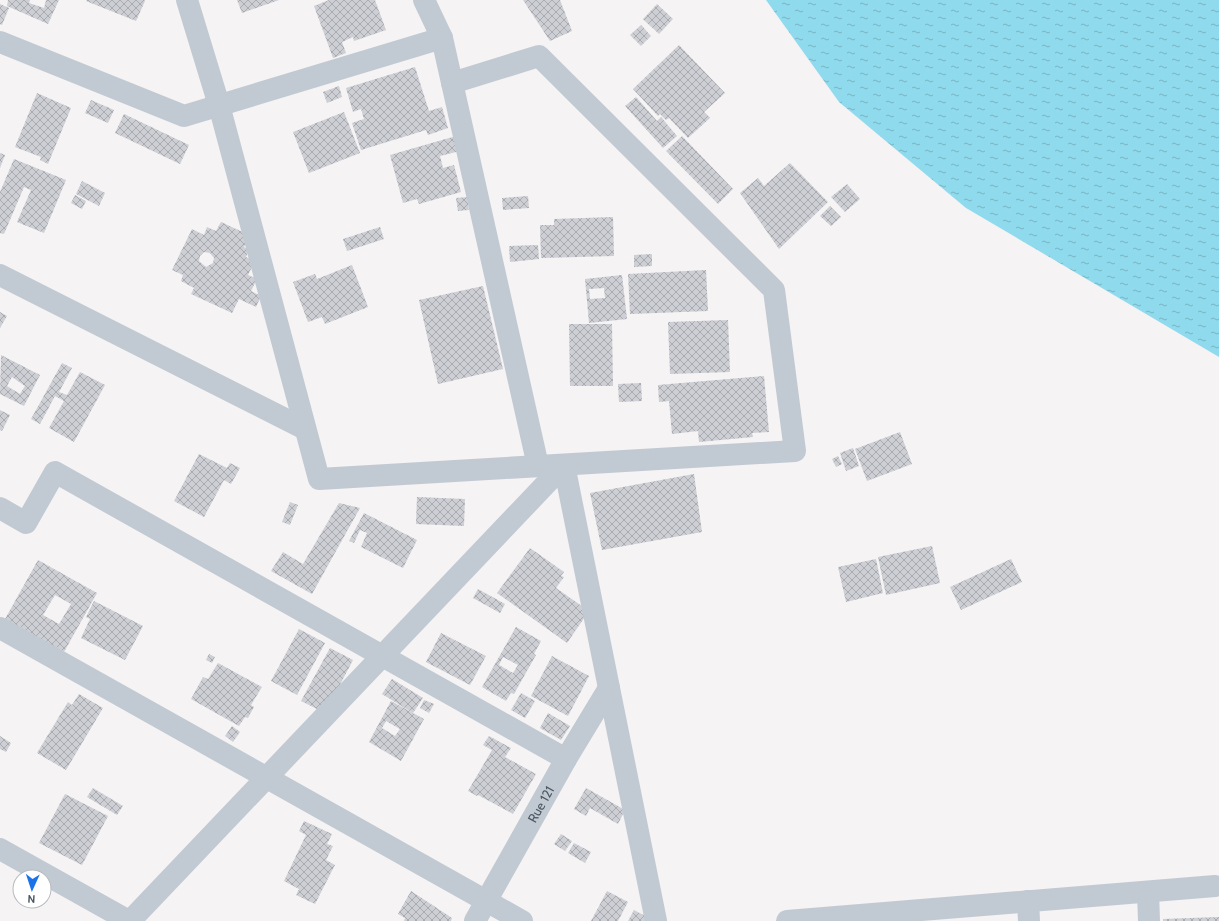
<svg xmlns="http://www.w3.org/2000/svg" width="1219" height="921" font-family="Cabin,sans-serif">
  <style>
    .water { fill: url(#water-ripples) }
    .building { fill: url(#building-cross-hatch); fill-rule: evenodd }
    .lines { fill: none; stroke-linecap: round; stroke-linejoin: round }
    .minor { stroke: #c1cad2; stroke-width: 22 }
    .labels { text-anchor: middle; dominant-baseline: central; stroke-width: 3.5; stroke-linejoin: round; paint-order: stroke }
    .street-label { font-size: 13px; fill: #4a5661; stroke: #fff }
  </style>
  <defs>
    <pattern id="water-ripples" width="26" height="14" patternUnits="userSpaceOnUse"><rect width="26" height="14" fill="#90daee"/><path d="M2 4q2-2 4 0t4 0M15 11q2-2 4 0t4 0" fill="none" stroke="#78b4c4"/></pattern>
    <pattern id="building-cross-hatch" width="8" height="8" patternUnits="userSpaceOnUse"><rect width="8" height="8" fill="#cdcfd5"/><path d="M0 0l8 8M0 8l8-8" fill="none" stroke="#a8abb0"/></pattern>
  </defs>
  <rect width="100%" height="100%" fill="#f5f3f3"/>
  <path class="water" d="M766 0H1219V357L966 208 839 102Z"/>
  <g class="building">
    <path d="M8 0H30L29 3 44 8 46 0H59L48 24 7 6Z"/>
    <path d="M87 0H144L145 1 136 21 86 1Z"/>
    <path d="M237 0H279L242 13Z"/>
    <path d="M329 0H375L386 30 354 41 353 37 342 42 346 53 333 58 314 6Z"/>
    <path d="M523 0H560L572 31 550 41Z"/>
    <path d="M0 4 9 8 2 25 0 24Z"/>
    <path d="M657 4 673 19 659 34 643 19Z"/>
    <path d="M641 25 651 36 641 46 630 35Z"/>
    <path d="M679 45 725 93 704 112 710 118 688 138 669 118 666 120 660 114 658 116 633 89Z"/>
    <path d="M415 67 429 111 442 107 448 128 428 135 426 130 361 150 352 123 364 119 361 109 353 112 346 88Z"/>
    <path d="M339 86 342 97 327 103 323 92Z"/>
    <path d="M37 93 71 108 48 164 40 160 41 157 15 147Z"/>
    <path d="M636 97 657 121 661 117 677 136 663 148 625 106Z"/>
    <path d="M91 100 114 110 108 123 85 113Z"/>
    <path d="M344 112 360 153 309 173 293 132Z"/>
    <path d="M124 114 189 145 180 164 115 133Z"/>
    <path d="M456 136 460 151 440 156 443 168 454 165 461 192 419 204 417 199 403 203 390 155Z"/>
    <path d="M682 136 733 189 718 204 666 151Z"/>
    <path d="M0 153 5 155 0 168Z"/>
    <path d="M14 159 66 180 44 233 17 222 31 190 24 187 4 234 0 233V192Z"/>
    <path d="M790 163 828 202 779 249 740 193 758 178 764 186Z"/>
    <path d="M82 181 105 193 99 206 76 194Z"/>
    <path d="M847 184 860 199 845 212 831 197Z"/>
    <path d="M75 195 86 201 82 209 71 203Z"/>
    <path d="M528 196 529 208 503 210 502 198Z"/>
    <path d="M467 197 469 210 458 211 456 198Z"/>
    <path d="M830 206 841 217 831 226 820 216Z"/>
    <path d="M613 217 614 256 541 258 540 225H554V219Z"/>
    <path d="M221 222 249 235 244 247 249 250 246 257 255 261 248 275 257 279 251 291 261 296 256 307 239 299 232 313 191 294 194 288 181 281 183 275 172 270 192 229 204 235 207 227 216 231ZM204 252 210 253 214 258 213 263 206 267 199 261 200 256Z"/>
    <path d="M380 227 384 239 347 251 343 239Z"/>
    <path d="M538 245 539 259 510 262 509 246Z"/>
    <path d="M652 254V266L634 267V255Z"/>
    <path d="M352 265 368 307 325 324 322 317 308 322 293 282 315 274 317 279Z"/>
    <path d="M706 270 708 311 630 314 628 274Z"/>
    <path d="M622 275 627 319 589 323 585 279ZM604 288 605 298 590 299 589 289Z"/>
    <path d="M483 286 503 369 438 384 419 300Z"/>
    <path d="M0 312 7 316 0 328Z"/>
    <path d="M728 320 730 372 670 374 668 322Z"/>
    <path d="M569 324H612L613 386H570Z"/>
    <path d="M1 355 40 375 24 406 0 394ZM12 377 25 386 20 394 7 386Z"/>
    <path d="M62 363 72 368 59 392 67 395 80 372 105 385 74 442 49 428 64 401 55 396 40 424 31 419Z"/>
    <path d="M764 376 769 432 752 433 753 437 699 442 698 431 672 434 669 401 659 402 658 385Z"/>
    <path d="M641 383 642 401 619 402 618 384Z"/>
    <path d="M0 410 10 415 2 431 0 430Z"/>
    <path d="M900 432 912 464 867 481 855 449Z"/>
    <path d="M853 448 859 466 846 471 840 453Z"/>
    <path d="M199 454 227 468 230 463 240 468 231 484 224 480 204 517 174 501Z"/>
    <path d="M838 456 842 464 836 467 832 459Z"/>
    <path d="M694 474 702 532 602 550 590 493Z"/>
    <path d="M417 497 465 499 464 526 416 524Z"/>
    <path d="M290 502 298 505 290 525 282 522Z"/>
    <path d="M339 503 360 508 312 594 271 571 283 552 303 564Z"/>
    <path d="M364 513 417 540 403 568 361 547 367 533 360 530 354 543 349 541Z"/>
    <path d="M932 546 940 583 886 595 878 557Z"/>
    <path d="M530 548 564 572 561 576 564 577 556 588 589 611 567 643 497 593Z"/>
    <path d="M876 559 883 593 846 602 838 567Z"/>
    <path d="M1011 559 1022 582 961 610 950 587Z"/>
    <path d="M38 560 97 593 64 652 5 619ZM55 595 71 604 59 624 43 615Z"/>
    <path d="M478 589 505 604 500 613 473 598Z"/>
    <path d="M94 601 143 626 125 660 81 638 90 619 86 617Z"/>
    <path d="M516 627 541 641 534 654 536 655 514 694 511 693 506 701 482 687ZM503 657 518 665 513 673 499 665Z"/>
    <path d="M299 629 325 643 297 695 271 681Z"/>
    <path d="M441 633 486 656 470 685 426 662Z"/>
    <path d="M330 648 353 660 325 713 301 701Z"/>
    <path d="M209 654 215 657 212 663 206 660Z"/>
    <path d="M552 656 589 676 568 716 531 696Z"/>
    <path d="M218 663 262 687 251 705 254 707 248 718 245 717 239 726 191 699 203 677 208 679Z"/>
    <path d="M392 679 423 698 413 713 382 694Z"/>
    <path d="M521 693 535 701 525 718 511 710Z"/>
    <path d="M79 694 103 708 66 770 37 753 68 702 72 705Z"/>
    <path d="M424 700 434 704 429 713 420 708Z"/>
    <path d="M391 701 424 719 401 761 369 742ZM386 721 400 729 395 736 382 728Z"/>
    <path d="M548 713 570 726 561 740 540 728Z"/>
    <path d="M232 726 240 732 233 742 225 736Z"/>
    <path d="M0 736 11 743 6 752 0 749Z"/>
    <path d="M489 736 511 748 505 757 536 774 513 814 478 795 477 796 468 791 492 750 483 745Z"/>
    <path d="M93 788 123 806 117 815 87 797Z"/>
    <path d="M586 788 625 810 618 824 590 808 586 816 574 809Z"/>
    <path d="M65 794 108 816 82 865 39 843Z"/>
    <path d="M304 821 332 834 327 844 333 846 326 860 335 865 315 904 296 895 299 889 284 881 306 835 299 831Z"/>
    <path d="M561 834 572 841 565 851 554 844Z"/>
    <path d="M574 843 591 852 585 863 568 853Z"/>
    <path d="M411 891 452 918 451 921H404L405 918 398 914Z"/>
    <path d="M607 891 628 902 618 921H591Z"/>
    <path d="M634 910 651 919 650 921H628Z"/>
    <path d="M1219 917V921H1163V919Z"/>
  </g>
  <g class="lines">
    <g class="minor">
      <path d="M187 0 219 105 319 479 795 451 774 290 539 56 452 83"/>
      <path d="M424 0 442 38 538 466"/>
      <path d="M0 42 184 116 442 38"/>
      <path d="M0 275 305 429"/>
      <path d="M564 465 656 921"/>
      <path d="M0 508 26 523 55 472 566 759"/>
      <path d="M0 628 522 921"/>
      <path d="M0 849 129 921"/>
      <path d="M1148 892 1149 921"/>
      <path d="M1028 901 1029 921"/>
      <path d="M130 921 564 465"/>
      <path id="s1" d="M475 921 566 759 609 688"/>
      <path d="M787 921 1215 886"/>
    </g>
  </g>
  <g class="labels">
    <g class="street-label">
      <text stroke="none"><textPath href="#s1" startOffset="134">Rue 121</textPath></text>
    </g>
  </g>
  <g transform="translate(32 889) rotate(183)"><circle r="19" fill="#ffffff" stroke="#b7bbc0"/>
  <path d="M0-3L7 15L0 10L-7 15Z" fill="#1a73e8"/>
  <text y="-6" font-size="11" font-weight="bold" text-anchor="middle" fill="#4a5661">N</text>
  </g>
</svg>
